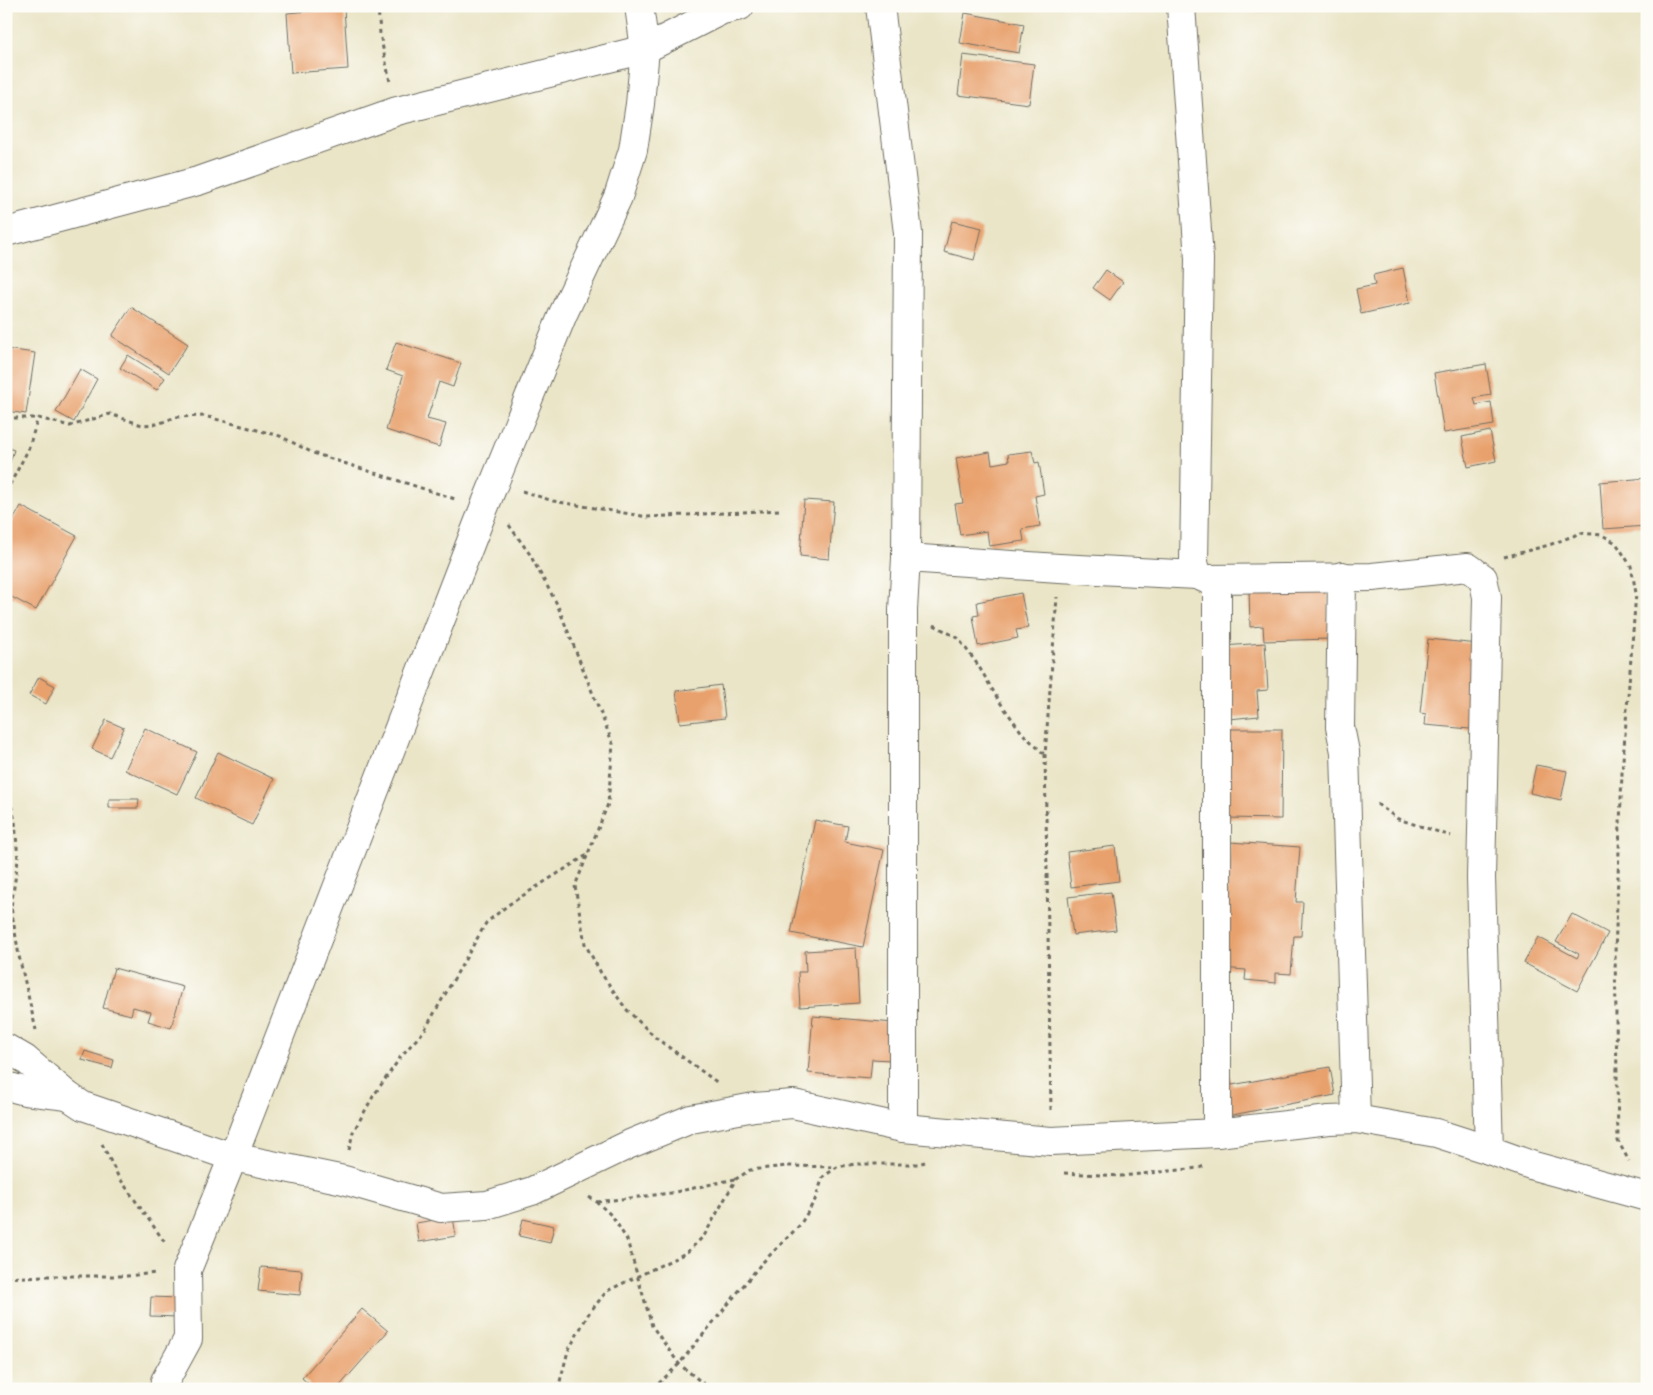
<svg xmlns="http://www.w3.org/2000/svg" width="1653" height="1395" font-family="'Architects Daughter',sans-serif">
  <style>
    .building { fill: #e8a06c }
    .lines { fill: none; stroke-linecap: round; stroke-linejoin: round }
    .minor-casing { stroke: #6e6c62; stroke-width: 30 }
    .path { stroke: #6e6c62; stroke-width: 3; stroke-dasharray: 4 4; stroke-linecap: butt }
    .minor { stroke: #fff; stroke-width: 28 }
  </style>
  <rect width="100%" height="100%" fill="#fdfcf7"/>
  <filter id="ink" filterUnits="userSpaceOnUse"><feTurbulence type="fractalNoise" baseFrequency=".02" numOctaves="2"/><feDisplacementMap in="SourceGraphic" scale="10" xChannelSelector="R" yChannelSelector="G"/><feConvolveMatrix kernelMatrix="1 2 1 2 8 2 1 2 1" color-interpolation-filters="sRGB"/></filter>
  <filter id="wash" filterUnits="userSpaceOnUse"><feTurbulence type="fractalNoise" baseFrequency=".0096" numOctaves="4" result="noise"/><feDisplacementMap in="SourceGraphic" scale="20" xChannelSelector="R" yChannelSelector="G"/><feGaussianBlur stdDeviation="1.12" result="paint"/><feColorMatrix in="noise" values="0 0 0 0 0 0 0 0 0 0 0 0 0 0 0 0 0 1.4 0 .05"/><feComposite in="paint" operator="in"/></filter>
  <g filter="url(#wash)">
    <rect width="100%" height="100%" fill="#eae5c7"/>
    <g id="blocks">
      <g class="building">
        <path d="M344 8 348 69 291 73 287 13Z"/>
        <path d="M965 13 1024 24 1019 53 960 43Z"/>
        <path d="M963 55 1034 64 1029 104 958 95Z"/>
        <path d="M952 221 982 228 974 260 944 252Z"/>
        <path d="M1403 268 1410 303 1361 314 1356 289 1375 285 1373 275Z"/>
        <path d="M1106 270 1123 282 1110 300 1093 288Z"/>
        <path d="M131 307 188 344 169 373 112 336Z"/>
        <path d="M396 342 461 363 453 387 439 382 427 419 446 424 439 447 386 430 403 376 386 370Z"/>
        <path d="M6 349 35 353 26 414 6 411Z"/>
        <path d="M128 355 165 378 157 390 120 368Z"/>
        <path d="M1486 364 1491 395 1474 398 1476 405 1491 402 1494 425 1444 433 1434 373Z"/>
        <path d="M80 369 97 379 74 422 56 412Z"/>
        <path d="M1490 431 1496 461 1468 467 1462 437Z"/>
        <path d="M6 447 14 450 7 471H6Z"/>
        <path d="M1032 451 1035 463 1039 462 1044 494 1035 496 1040 526 1022 529 1024 541 989 546 987 531 960 535 955 504 963 503 956 458 990 452 992 464 1009 461 1008 454Z"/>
        <path d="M1647 478V526L1603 529 1600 482Z"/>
        <path d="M804 500 834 502 829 559 800 556Z"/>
        <path d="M21 506 77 536 36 610 6 594V533Z"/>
        <path d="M1328 587 1329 639 1264 641 1263 626 1250 627 1249 588Z"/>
        <path d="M1021 593 1028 628 1016 630 1018 638 978 646 973 616 979 615 977 602Z"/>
        <path d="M1428 639 1479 644 1470 729 1425 725 1426 714 1420 713Z"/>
        <path d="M1265 643 1268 690 1257 691 1259 716 1229 719 1223 646Z"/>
        <path d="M39 677 55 686 46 704 29 695Z"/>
        <path d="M721 685 725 718 680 723 676 691Z"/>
        <path d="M106 720 124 728 110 757 92 749Z"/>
        <path d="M145 728 197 752 177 794 125 770Z"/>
        <path d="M1228 729H1282L1281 819 1227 818Z"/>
        <path d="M218 752 274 779 252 825 196 798Z"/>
        <path d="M1536 765 1567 771 1561 800 1530 793Z"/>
        <path d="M109 799H139L138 808H109Z"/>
        <path d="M815 820 848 826 845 842 884 850 863 947 791 933Z"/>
        <path d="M1230 842 1300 847 1296 902H1303L1301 936H1294L1291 974 1276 973V983L1245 980 1246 970 1221 968Z"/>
        <path d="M1115 846 1119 881 1071 887 1067 852Z"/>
        <path d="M1111 892 1116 930 1073 935 1068 897Z"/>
        <path d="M1572 914 1608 933 1577 991 1524 963 1538 937 1577 958 1579 954 1556 942Z"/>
        <path d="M856 948 859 1003 800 1007 798 972H806L805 951Z"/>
        <path d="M114 968 183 987 171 1028 148 1021 151 1012 133 1007 131 1015 103 1008Z"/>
        <path d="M813 1016 894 1023 891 1060 872 1059 870 1078 808 1073Z"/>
        <path d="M85 1051 114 1060 112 1068 82 1060Z"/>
        <path d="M1330 1067 1335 1095 1217 1118 1230 1074 1232 1085Z"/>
        <path d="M453 1217 456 1236 419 1242 416 1223Z"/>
        <path d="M523 1219 554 1226 550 1243 519 1236Z"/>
        <path d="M261 1267 302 1270 300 1295 258 1291Z"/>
        <path d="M151 1297 179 1298 178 1317 150 1316Z"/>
        <path d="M362 1309 388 1331 337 1389H314L302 1378Z"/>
      </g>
    </g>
  </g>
  <g filter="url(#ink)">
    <use href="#blocks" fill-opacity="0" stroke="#6e6c62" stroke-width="1"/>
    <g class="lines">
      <defs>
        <g id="minor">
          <path d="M880 6 908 233 906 558 903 610V1128"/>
          <path d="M1181 6 1199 259 1194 562 1197 575 1206 579 1372 577 1468 567 1483 578 1487 597 1481 878 1489 1150"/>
          <path d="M6 232 198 181 397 111 645 49 722 10 740 6"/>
          <path d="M906 558 1059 568 1197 575"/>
          <path d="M1342 576 1340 727 1345 752 1356 1119"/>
          <path d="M1217 579V1133"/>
          <path d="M6 1048 25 1059 68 1096 83 1106 233 1157 344 1180 441 1208 487 1205 532 1191 630 1144 691 1119 754 1107 793 1104 903 1128 1051 1141 1217 1133 1329 1120 1356 1119 1436 1133 1489 1150 1534 1166 1647 1197"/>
          <path d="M6 1086 25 1091 68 1096"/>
          <path d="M164 1389 165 1381 188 1339 187 1270 233 1157 484 508 563 314 618 197 633 150 640 104 645 49 639 6"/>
        </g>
      </defs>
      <use href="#minor" class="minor-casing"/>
      <g class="path">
        <path d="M378 6 380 34 390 82"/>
        <path d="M6 418H38L70 426 110 414 142 425 157 424 176 417 204 416 280 436 313 453 455 499"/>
        <path d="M522 491 553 501 648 517 780 510"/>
        <path d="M6 492 28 450 38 418"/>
        <path d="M509 525 529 553 557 604 613 744 608 804 575 886 585 944 601 973 626 1009 656 1038 718 1083"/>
        <path d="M1504 557 1549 545 1581 533 1602 535 1616 543 1631 566 1636 593 1622 773 1615 953 1618 1141 1629 1161"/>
        <path d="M934 625 958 638 978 665 999 701 1023 734 1045 755"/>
        <path d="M6 783 15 821 18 860 11 907 19 956 36 1030"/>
        <path d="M1377 804 1398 819 1451 836"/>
        <path d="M6 916 11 908"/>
        <path d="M1051 1110 1045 755 1057 597"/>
        <path d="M102 1144 118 1176 166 1244"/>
        <path d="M349 1150 353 1132 374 1095 402 1055 424 1031 486 923 508 905 587 855"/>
        <path d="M1064 1173 1121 1176 1199 1168 1204 1166"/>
        <path d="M589 1197 597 1202 613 1217 627 1240 652 1326 679 1364 710 1389"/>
        <path d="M597 1202 671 1193 735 1179"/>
        <path d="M6 1278 43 1276H127L156 1273"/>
        <path d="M558 1389 568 1351 589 1313 607 1291 686 1253 704 1236 736 1179 750 1170 787 1166 836 1167"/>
        <path d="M653 1389 679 1364 761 1264 800 1225 815 1200 823 1177 837 1167 855 1164H918L925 1162"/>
      </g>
      <use href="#minor" class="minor"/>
    </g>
  </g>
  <rect width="1653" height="1395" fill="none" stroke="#fdfcf7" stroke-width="25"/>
</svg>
